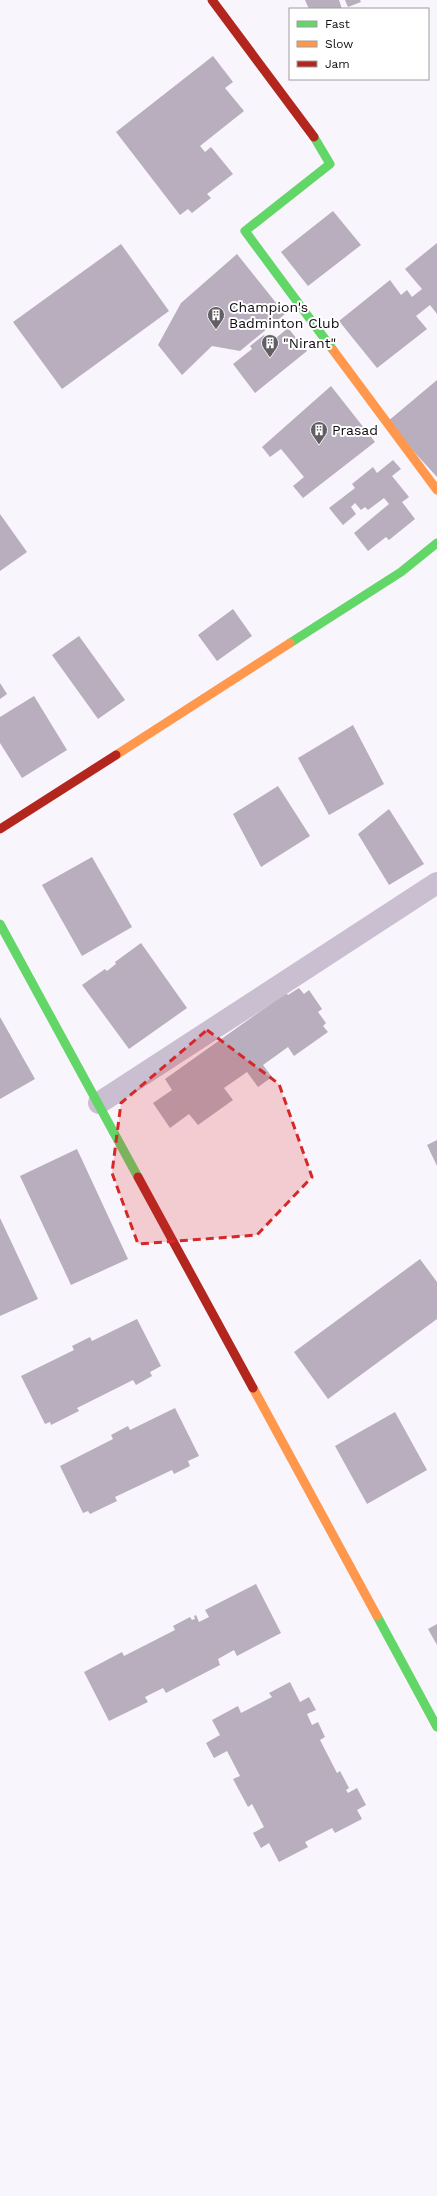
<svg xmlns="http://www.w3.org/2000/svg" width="437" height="2196" font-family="'Work Sans',sans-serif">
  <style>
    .building { fill: #b8aebe }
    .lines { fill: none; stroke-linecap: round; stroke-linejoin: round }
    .street { stroke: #c9bfd0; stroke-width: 22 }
    .fast { stroke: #63d668; stroke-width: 9 }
    .slow { stroke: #ff974d; stroke-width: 9 }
    .jam { stroke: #b3261e; stroke-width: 9 }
    .marked { fill: #d62828; fill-opacity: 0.2; stroke: #d62828; stroke-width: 3; stroke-dasharray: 8 5; stroke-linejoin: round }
    .labels { text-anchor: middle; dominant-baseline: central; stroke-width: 4; stroke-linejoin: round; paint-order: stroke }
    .poi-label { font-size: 14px; fill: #100d12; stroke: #fff; text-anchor: start }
  </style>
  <rect width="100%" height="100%" fill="#f9f5fc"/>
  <g class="building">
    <path d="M305 0H339L342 9H309Z"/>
    <path d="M345 0H360L361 2 348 7Z"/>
    <path d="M213 56 233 82 225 88 244 111 200 146 205 152 211 147 233 174 207 194 211 198 192 213 188 209 180 215 116 132Z"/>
    <path d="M333 211 361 245 308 286 281 252Z"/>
    <path d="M437 243V314L430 305 416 316 427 329 377 368 339 321 390 280 401 295 407 290 412 297 422 289 405 269Z"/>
    <path d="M121 244 169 311 62 389 13 322Z"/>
    <path d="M237 254 285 314 240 351 212 346 182 375 158 345 181 303Z"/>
    <path d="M288 328 307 351 255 393 233 364 252 349 250 346 264 335 270 343Z"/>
    <path d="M437 380V477L387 422Z"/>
    <path d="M331 386 375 442 303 498 293 486 304 477 281 449 270 457 262 447Z"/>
    <path d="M393 460 401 469 392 476 409 497 402 502 415 519 389 540 386 537 368 551 354 533 389 504 384 498 368 510 365 507 361 510 355 503 351 507 356 514 343 525 329 508 355 488 352 484 373 467 377 473Z"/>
    <path d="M0 514 27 552 0 571Z"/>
    <path d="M233 609 252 636 217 661 198 635Z"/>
    <path d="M79 636 125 700 98 719 52 655Z"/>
    <path d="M0 683 7 694 0 699Z"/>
    <path d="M34 696 67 750 22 778 0 743V717Z"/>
    <path d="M353 725 384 784 329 815 298 758Z"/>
    <path d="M278 786 310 836 261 867 233 814Z"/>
    <path d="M389 809 424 864 389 885 358 834Z"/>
    <path d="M92 857 132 927 82 956 42 885Z"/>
    <path d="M141 943 187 1008 129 1049 82 985 105 969 107 971 116 964 115 962Z"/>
    <path d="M299 988 304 994 309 990 322 1009 318 1012 326 1023 323 1026 328 1032 294 1056 288 1047 263 1065 272 1077 258 1087 247 1072 224 1088 233 1100 198 1125 189 1114 170 1128 153 1103 172 1090 165 1079 286 993 288 995Z"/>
    <path d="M0 1017 35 1079 0 1099Z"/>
    <path d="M437 1140V1166L427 1145Z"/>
    <path d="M77 1149 128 1259 71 1285 20 1176Z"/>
    <path d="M0 1218 38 1299 0 1316Z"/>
    <path d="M420 1259 437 1282V1319L328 1399 294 1352Z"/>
    <path d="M137 1319 161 1366 150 1372 152 1376 136 1385 133 1380 77 1408 79 1411 51 1425 50 1422 45 1424 21 1376 74 1350 72 1346 90 1337 92 1341Z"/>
    <path d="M175 1408 199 1456 188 1461 190 1466 174 1474 172 1470 115 1497 117 1501 90 1514 88 1511 83 1513 60 1466 113 1439 111 1435 128 1426 130 1430Z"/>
    <path d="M395 1412 427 1470 367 1504 335 1446Z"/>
    <path d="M256 1584 281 1633 237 1656 234 1650 218 1659 220 1665 166 1693 163 1688 145 1697 148 1702 109 1721 84 1672 122 1652 124 1656 175 1630 173 1626 190 1617 192 1620 195 1619 194 1616 196 1615 199 1622 209 1617 205 1610Z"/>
    <path d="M437 1624V1645L428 1629Z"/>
    <path d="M290 1682 300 1702 309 1697 316 1710 307 1714 312 1725 318 1722 325 1737 320 1740 337 1773 340 1771 349 1788 346 1790 348 1793 357 1788 366 1805 357 1810 362 1819 335 1833 332 1828 305 1842 308 1847 279 1862 269 1843 261 1848 253 1833 264 1827 252 1804 248 1807 233 1779 240 1776 227 1751 214 1758 206 1743 220 1735 212 1720 238 1706 241 1713 272 1697 269 1693Z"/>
  </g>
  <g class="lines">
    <path class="street" d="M99 1103 437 883"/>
    <g class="fast">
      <path d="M314 137 330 164 245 231 333 350"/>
      <path d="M290 643 401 572 437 543"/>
      <path d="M0 924 138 1177"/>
      <path d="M377 1616 437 1727"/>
    </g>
    <g class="slow">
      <path d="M333 350 437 490"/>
      <path d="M116 755 290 643"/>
      <path d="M253 1388 377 1616"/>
    </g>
    <g class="jam">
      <path d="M212 0 314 137"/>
      <path d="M0 829 116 755"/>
      <path d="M138 1177 253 1388"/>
    </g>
  </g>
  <path class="marked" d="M207 1030 279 1084 312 1177 257 1235 138 1244 112 1173 121 1103Z"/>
  <defs>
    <symbol id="building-pin" viewBox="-11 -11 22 30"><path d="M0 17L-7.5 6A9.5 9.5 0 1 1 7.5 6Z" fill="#625e64" stroke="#fff"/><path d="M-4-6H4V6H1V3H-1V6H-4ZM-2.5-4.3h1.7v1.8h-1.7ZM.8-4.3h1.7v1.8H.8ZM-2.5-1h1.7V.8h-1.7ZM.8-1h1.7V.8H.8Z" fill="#fff"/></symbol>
  </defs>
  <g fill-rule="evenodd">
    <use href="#building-pin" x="206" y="305" width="20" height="27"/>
    <use href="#building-pin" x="260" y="333" width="20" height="27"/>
    <use href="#building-pin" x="309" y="420" width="20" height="27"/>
  </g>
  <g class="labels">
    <g class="poi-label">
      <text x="229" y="307">Champion's<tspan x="229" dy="16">Badminton Club</tspan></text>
      <text x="283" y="343">"Nirant"</text>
      <text x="332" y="430">Prasad</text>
    </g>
  </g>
  <rect x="289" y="8" width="140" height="72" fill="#ffffff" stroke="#9f9ea0"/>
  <rect x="297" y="21" width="20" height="6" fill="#63d668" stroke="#9f9ea0"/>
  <text x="325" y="28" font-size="12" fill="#100d12">Fast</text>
  <rect x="297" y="41" width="20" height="6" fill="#ff974d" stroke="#9f9ea0"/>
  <text x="325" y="48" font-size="12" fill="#100d12">Slow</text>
  <rect x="297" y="61" width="20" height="6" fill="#b3261e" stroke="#9f9ea0"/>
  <text x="325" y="68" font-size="12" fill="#100d12">Jam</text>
</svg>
